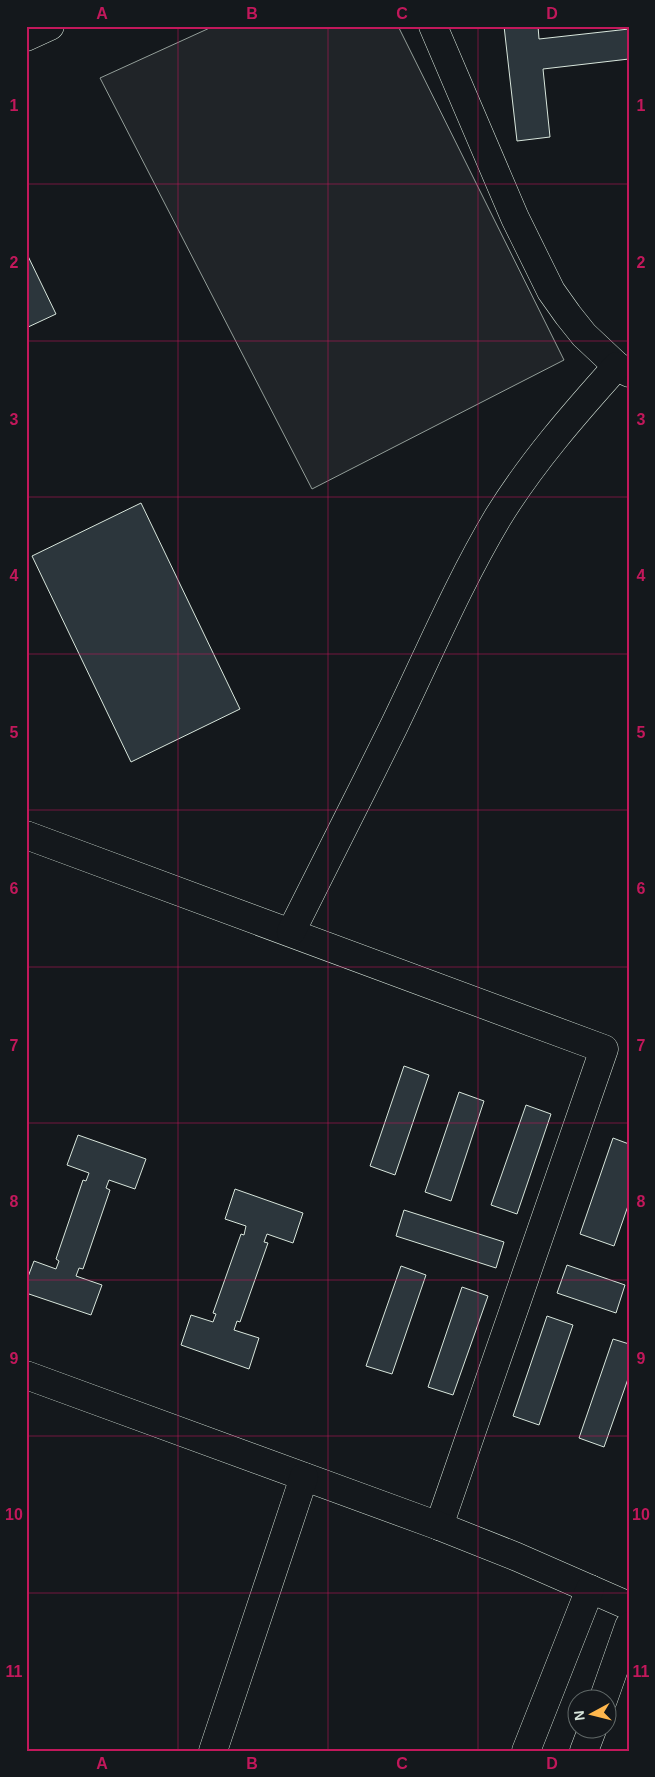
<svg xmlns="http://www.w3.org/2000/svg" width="655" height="1777" font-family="Helvetica,sans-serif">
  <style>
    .green { fill: #202428; stroke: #939e99 }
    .building { fill: #2c363c; stroke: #d8e6dc }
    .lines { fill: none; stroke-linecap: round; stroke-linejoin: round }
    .minor-casing { stroke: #d8e6dc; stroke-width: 29 }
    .minor { stroke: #14181c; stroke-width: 28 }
    .grid { fill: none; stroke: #c2185b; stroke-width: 1; stroke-opacity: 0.55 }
    .neatline { fill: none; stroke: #c2185b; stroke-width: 2 }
    .grid-label { font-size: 16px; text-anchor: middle; font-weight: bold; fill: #c2185b }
  </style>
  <rect width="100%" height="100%" fill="#14181c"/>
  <path class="green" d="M214 26H398L564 360 312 489 100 78Z"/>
  <g class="building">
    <path d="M504 26H538L539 39 629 29V59L543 69 550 137 517 141Z"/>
    <path d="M26 252 56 314 26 328Z"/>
    <path d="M141 503 240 709 131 762 32 556Z"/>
    <path d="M404 1066 429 1075 395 1175 370 1166Z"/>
    <path d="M459 1092 484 1101 451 1201 425 1192Z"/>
    <path d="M526 1105 551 1114 517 1214 491 1205Z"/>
    <path d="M78 1135 146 1159 135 1189 109 1180 106 1188 110 1190 83 1269 79 1268 76 1276 102 1285 91 1315 26 1293V1282L34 1261 56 1269 59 1261 56 1259 83 1180 86 1181 89 1173 67 1165Z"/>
    <path d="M613 1138 629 1144V1203L614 1246 580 1234Z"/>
    <path d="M235 1189 303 1213 293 1243 267 1234 264 1242 268 1243 240 1322 237 1321 234 1330 259 1338 249 1369 181 1345 191 1315 213 1322 216 1314 213 1313 241 1234 244 1235 246 1226 225 1219Z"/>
    <path d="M404 1210 504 1242 496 1268 396 1236Z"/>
    <path d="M567 1265 625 1285 616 1313 557 1293Z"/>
    <path d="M401 1266 426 1275 392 1374 366 1366Z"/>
    <path d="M462 1287 488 1296 453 1395 428 1387Z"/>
    <path d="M547 1316 573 1325 539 1425 513 1416Z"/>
    <path d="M613 1339 629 1344V1376L604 1447 579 1438Z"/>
  </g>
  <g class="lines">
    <defs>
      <g id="minor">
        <path d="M433 26 515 218 551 291 568 315 584 335 617 366 629 373"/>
        <path d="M26 37 50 26"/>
        <path d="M26 835 604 1049 439 1526"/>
        <path d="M291 932C325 864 360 795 394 726 428 656 458 584 498 517 532 462 574 414 617 366"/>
        <path d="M26 1375 439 1526 517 1557 629 1606"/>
        <path d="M603 1700 629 1626"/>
        <path d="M213 1751 304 1477"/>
        <path d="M526 1751 590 1589"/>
        <path d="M584 1751 592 1730"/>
      </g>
    </defs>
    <use href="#minor" class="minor-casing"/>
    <use href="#minor" class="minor"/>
  </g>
  <path class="grid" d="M178 26V1751M328 26V1751M478 26V1751M26 184H629M26 341H629M26 497H629M26 654H629M26 810H629M26 967H629M26 1123H629M26 1280H629M26 1436H629M26 1593H629"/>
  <rect width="655" height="1777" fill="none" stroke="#14181c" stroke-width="55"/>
  <g transform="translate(592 1714) rotate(263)"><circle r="24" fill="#14181c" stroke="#626a69"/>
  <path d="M0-4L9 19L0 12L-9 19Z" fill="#ffb74d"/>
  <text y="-8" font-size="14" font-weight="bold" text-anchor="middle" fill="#d8e6dc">N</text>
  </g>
  <rect x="28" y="28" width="600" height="1722" class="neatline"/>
  <g class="grid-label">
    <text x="102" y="19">A</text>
    <text x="252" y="19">B</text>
    <text x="402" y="19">C</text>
    <text x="552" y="19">D</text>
    <text x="14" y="111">1</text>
    <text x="641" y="111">1</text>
    <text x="14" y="268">2</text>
    <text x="641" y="268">2</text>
    <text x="14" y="425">3</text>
    <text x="641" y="425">3</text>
    <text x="14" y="581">4</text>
    <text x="641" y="581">4</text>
    <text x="14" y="738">5</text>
    <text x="641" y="738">5</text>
    <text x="14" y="894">6</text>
    <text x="641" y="894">6</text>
    <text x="14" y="1051">7</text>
    <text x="641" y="1051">7</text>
    <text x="14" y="1207">8</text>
    <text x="641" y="1207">8</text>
    <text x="14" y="1364">9</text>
    <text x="641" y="1364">9</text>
    <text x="14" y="1520">10</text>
    <text x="641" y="1520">10</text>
    <text x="14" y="1677">11</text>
    <text x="641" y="1677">11</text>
    <text x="102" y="1769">A</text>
    <text x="252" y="1769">B</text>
    <text x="402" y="1769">C</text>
    <text x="552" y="1769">D</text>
  </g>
</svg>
